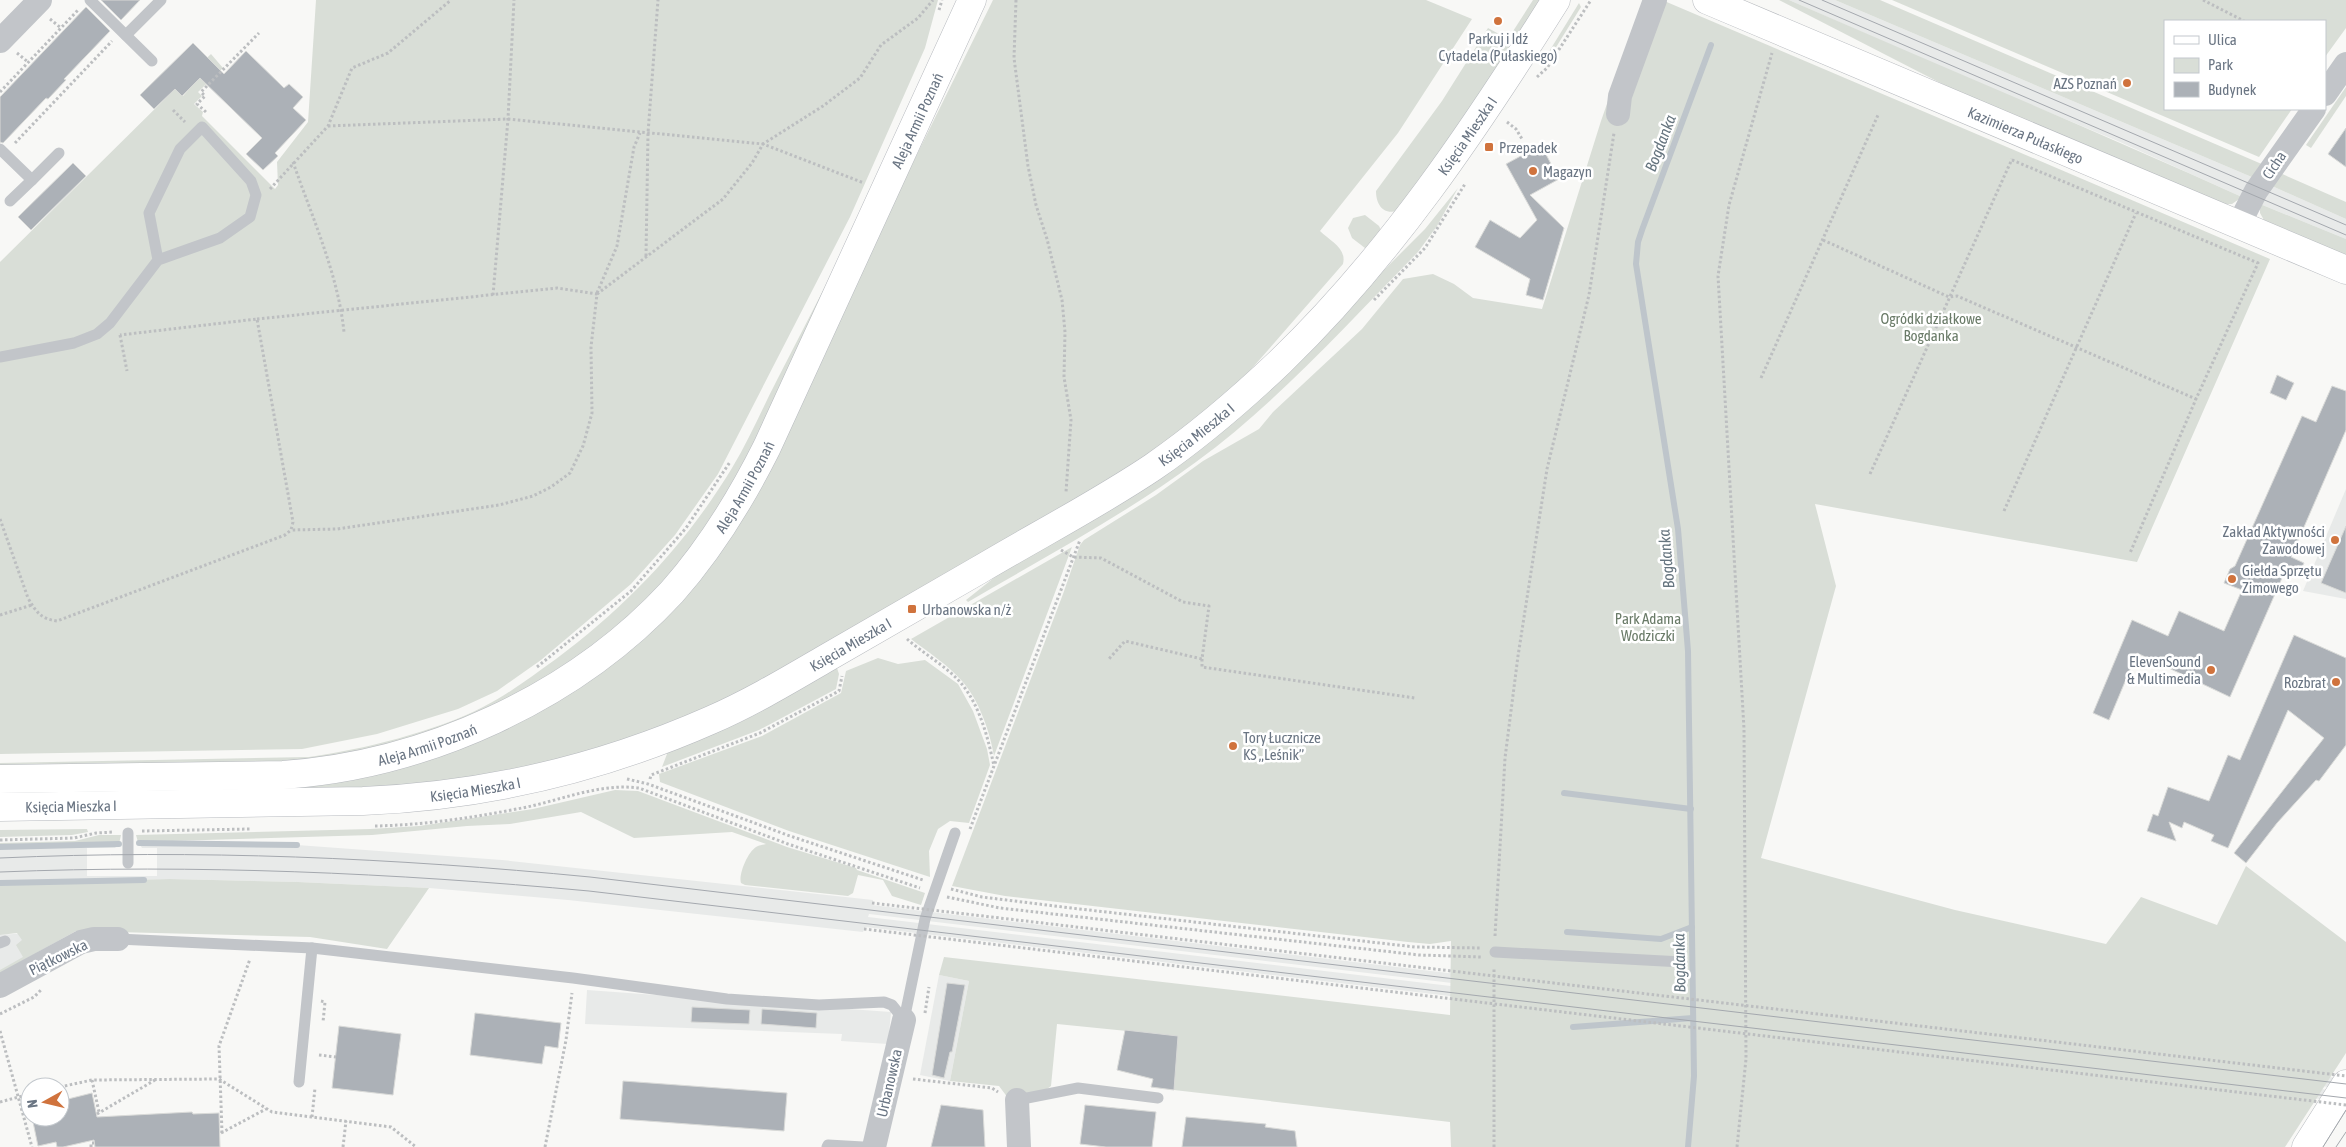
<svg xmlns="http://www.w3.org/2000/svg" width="2346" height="1147" font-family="'Asap Condensed',sans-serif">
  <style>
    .built { fill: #e8eae9 }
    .green { fill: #d9ded7 }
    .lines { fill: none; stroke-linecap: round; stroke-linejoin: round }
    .stream { stroke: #bec5cb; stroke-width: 6 }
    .building { fill: #acb1b7; stroke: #d9dad8 }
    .secondary-casing { stroke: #b7babf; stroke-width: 29 }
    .path { stroke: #bcbec0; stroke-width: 3; stroke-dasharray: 2.5 2.5; stroke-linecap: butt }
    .lane { stroke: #c2c5c9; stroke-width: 11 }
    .street { stroke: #c2c5c9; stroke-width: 24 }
    .secondary { stroke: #fff; stroke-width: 28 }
    .tram { stroke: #a4a8ae; stroke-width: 1 }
    .path-bridge { stroke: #bcbec0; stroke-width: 3; stroke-dasharray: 2.5 2.5; stroke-linecap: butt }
    .poi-dot { fill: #d0733d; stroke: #fff; stroke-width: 2 }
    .labels { text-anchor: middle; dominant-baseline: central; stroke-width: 5; stroke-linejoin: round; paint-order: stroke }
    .poi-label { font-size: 15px; fill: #6a7583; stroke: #fff; text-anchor: start }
    .street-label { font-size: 15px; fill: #6a7583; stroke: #fff }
    .park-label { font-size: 15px; fill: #6a7b68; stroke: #fff }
    .water-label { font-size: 16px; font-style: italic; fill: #66757f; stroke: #fff }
  </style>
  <rect width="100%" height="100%" fill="#f8f8f6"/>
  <g class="built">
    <path d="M1789 0H1835L2254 178 2242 197 2120 142 1964 77Z"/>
    <path d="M2272 186 2346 219V239L2260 204Z"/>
    <path d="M2346 489V599L2303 591Z"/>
    <path d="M139 843 297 845 502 860 873 900 872 905 2346 1079V1089L869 914 868 917 2346 1092V1102L865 927 863 932 568 900 429 888 298 882 170 879 0 883V847L119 844 115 848H87V876H157V848H142Z"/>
    <path d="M27 933 43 962 0 985V935Z"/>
    <path d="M939 975 969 981 950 1081 920 1075Z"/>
    <path d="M587 990 891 1012 888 1044 841 1041 842 1034 585 1024Z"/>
  </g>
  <g class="green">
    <path d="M316 0H938L925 48 850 217 718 474 675 535 631 584 541 660 497 691 458 709 377 734 302 749 0 754V262L175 89 183 96 198 79 181 83 211 54 223 68 198 92 202 96 194 104 203 112 202 116 275 189 278 185 277 162 308 122Z"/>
    <path d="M993 0H1426L1472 19 1398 133 1320 231C1330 241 1347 248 1343 264L1234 389 1140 462 815 653 689 718 566 761 413 788 0 797V790L328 784 355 778 523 717 740 514Z"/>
    <path d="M1533 0H1543L1482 96 1397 211C1382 215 1376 203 1376 191L1442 101 1488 28 1508 39Z"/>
    <path d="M1662 0 2270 259 2137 562 1815 504 1836 586 1761 858 1955 910 2106 944 2141 897 2217 925 2246 866 2346 942V1053L2285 1147H1451L1450 1122 1174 1090 1177 1036 1057 1024 1051 1086 1035 1098H1008L999 1086 950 1081 969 981 939 975 944 957 1450 1015 1451 941 1430 944 1408 942 1005 896 952 886 1063 594 1080 545 1084 540 1156 495 1203 461 1259 429 1273 412 1362 329 1403 279 1433 274 1454 284 1473 298 1542 309 1601 121 1624 55Z"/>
    <path d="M1779 0H1789C1940 66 2092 129 2242 197L2232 204H2225L1958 92Z"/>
    <path d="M1835 0H1880L2264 165 2254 178Z"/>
    <path d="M1892 0H2346V28L2325 57V21H2165V109H2292L2259 157Z"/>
    <path d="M1579 3 1581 7 1545 65 1542 63Z"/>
    <path d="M2346 87V96L2311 148 2306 145Z"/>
    <path d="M2280 173 2346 202V219L2272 186Z"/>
    <path d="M1458 188 1437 226 1418 252C1347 324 1278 402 1196 462 1124 515 1045 557 968 602L966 600 1005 569 1354 300 1425 229Z"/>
    <path d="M2260 204 2346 239V257L2265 222 2260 213Z"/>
    <path d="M1365 215 1379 226 1381 230 1365 248 1352 238 1348 228 1353 218Z"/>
    <path d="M834 269 736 483 678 567 608 636 519 694 423 736 317 761 0 769V763L309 757C361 750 437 731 483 707 509 694 532 676 556 659 627 606 686 544 732 468 749 440 762 409 777 380 796 343 815 306 834 269Z"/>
    <path d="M1072 547 994 756C990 732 979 700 962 681 948 665 928 652 911 639Z"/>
    <path d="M878 658 898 664 925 660 958 684 973 711 987 749 990 765 969 823 950 821 938 829 929 851 930 877 789 831 660 782 659 774 762 736 841 693 846 671Z"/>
    <path d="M837 668 839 674 836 689 759 730 662 767 667 754 666 750Z"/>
    <path d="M615 790 638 791 787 847 856 868 857 870 925 893 921 905 892 896 883 880 858 875 853 893 848 896 745 885 741 883C738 874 749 849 758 846 760 845 763 845 766 844L732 832 634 838 581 812 510 824 467 826 372 835 138 842 136 835 370 829 419 826 533 809Z"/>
    <path d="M87 829 88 832 72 835 0 837V830Z"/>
    <path d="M99 835H121L119 844 0 847V843L75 841Z"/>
    <path d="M170 879 298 882 429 888 387 949 310 937 76 931 0 973V970L23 957 16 945 22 940 17 933 0 935V883Z"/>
  </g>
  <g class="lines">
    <g class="stream">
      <path d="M1564 793 1691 809"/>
      <path d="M139 843 297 845"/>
      <path d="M0 847 119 844"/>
      <path d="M0 883 144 880"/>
      <path d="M1567 932 1661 939 1692 927"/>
      <path d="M1573 1027 1693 1018"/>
      <path d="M1688 1147 1694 1076 1688 651 1678 529 1636 264 1638 242 1642 230 1711 45"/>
    </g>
  </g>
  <g class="building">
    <path d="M101 0H140L121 20Z"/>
    <path d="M86 7 110 31 64 79 66 80 48 99 46 98 3 143 0 142V97Z"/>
    <path d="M193 43 224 74 246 51 284 88 289 84 303 97 293 108 306 120 275 153 278 156 263 170 246 154 262 138 200 78 182 96 175 89 154 109 140 95Z"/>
    <path d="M2346 128V167L2328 154Z"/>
    <path d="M1541 145 1559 179 1530 195 1564 228 1543 300 1526 295 1530 279 1475 247 1490 220 1520 238 1537 220 1506 164Z"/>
    <path d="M73 163 86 176 31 230 18 217Z"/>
    <path d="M2277 375 2294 383 2286 400 2270 393Z"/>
    <path d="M2332 386 2346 391V430L2291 557 2304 563 2297 577 2285 571 2230 697 2137 653 2109 720 2093 713 2132 620 2168 636 2179 611 2224 631 2242 590 2224 583 2230 569 2235 566 2302 416 2316 422Z"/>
    <path d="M2346 526V593L2321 583Z"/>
    <path d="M2294 635 2346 658V745L2319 781 2316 780 2277 823 2246 863 2234 853 2324 738 2288 710 2228 848 2211 841 2214 835 2184 822 2182 828 2169 822 2176 841 2147 831 2153 814 2158 816 2168 787 2209 801 2228 755 2240 760Z"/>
    <path d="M947 983 965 985 952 1052H950L944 1078 932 1075Z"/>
    <path d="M692 1007 750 1010 749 1024 691 1022Z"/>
    <path d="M762 1009 817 1013 816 1028 761 1024Z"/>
    <path d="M475 1013 561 1023 558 1048 545 1046 542 1064 470 1055Z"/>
    <path d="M339 1026 401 1034 393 1095 332 1088Z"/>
    <path d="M1125 1030 1178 1036 1174 1090 1151 1087 1153 1079 1117 1070Z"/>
    <path d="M623 1081 787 1093 784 1131 620 1119Z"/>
    <path d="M92 1093 97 1117 192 1112 193 1114 219 1113 220 1147H95L94 1140 63 1147H57L56 1142 38 1146 32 1117H60V1101Z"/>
    <path d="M941 1105 983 1110 985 1147H931Z"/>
    <path d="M1085 1105 1156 1112 1152 1147H1106L1080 1144Z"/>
    <path d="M1186 1117 1266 1124 1265 1127 1295 1131 1297 1147H1182Z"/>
  </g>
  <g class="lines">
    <defs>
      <g id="secondary">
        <path id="s1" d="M1707 0 2346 270"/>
        <path id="s2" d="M0 779 283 775C426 765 574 698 672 592 711 548 741 499 767 447L972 0"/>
        <path id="s3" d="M0 807 363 801C484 796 600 769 711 720 750 703 787 681 823 660 875 630 927 600 979 570 1036 536 1098 504 1153 467 1198 436 1240 400 1280 362 1390 256 1475 129 1556 0"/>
        <path d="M2306 1147 2346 1084"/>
      </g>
    </defs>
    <use href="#secondary" class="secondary-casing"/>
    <g class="path">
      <path d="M1016 0 1014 58 1028 166 1036 205 1047 239 1062 300 1065 332 1064 377 1071 420 1066 492"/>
      <path d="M2203 0 2244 21"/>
      <path d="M939 10 942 0"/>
      <path d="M50 19 61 28"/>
      <path d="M17 53 28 62"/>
      <path d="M1537 77 1547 68 1591 0"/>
      <path d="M0 92 79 9"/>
      <path d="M173 110 185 122"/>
      <path d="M206 112 197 104 205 96 201 92 259 33"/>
      <path d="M1507 122 1516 129 1522 139"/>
      <path d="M328 126 508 119 763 144 864 183"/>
      <path d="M15 143 112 41"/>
      <path d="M2012 160 2258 263 2196 399 2130 553"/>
      <path d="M293 162C312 217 338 274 344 332"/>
      <path d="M270 189 328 126 352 68 388 53 451 0"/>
      <path d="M1823 240 1949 297 1957 296 2196 399"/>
      <path d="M646 256 648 133 658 0"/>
      <path d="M597 293 617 246 634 147 640 133"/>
      <path d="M597 294 723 199 752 163 763 144 823 106 860 78 881 45 918 18 933 0"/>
      <path d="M493 295 508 119 514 0"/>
      <path d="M1374 300 1425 248 1465 184"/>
      <path d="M257 319 557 288 597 294 591 347 592 413 583 446 570 473 551 487 533 496 499 505 337 529 291 530"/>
      <path d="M120 335 127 371"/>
      <path d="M1761 378 1878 115"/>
      <path d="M1870 474 2012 159"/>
      <path d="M2004 511 2136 213"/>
      <path d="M0 519 28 598C36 612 41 619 57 621L285 535 291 530 293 522 257 319 120 335"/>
      <path d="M1061 550 1073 557 1101 558 1183 602 1209 606 1202 659 1125 641 1108 660"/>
      <path d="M0 615 32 605"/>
      <path d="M907 639C924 654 946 666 961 683 980 706 988 738 994 766"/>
      <path d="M1202 659V667L1415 698"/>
      <path d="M537 667 631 591 686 528 730 462"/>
      <path d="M627 779 648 784 790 836 923 880"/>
      <path d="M650 779 651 775 760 733 839 691 842 676"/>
      <path d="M375 826C426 825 477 817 527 807 564 799 601 783 639 788L788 844 920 888"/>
      <path d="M970 829 1080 540"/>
      <path d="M142 831 251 829"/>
      <path d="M0 840 74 838 96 833 114 832"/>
      <path d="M951 889 982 897 1071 908 1415 947 1481 948"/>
      <path d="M947 897 1000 908 1419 955 1482 957"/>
      <path d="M1495 936 1505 758 1518 656 1547 469 1589 295 1614 133"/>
      <path d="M321 1001 325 1002 323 1022"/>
      <path d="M925 1013 929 987"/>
      <path d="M0 1014 34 997 42 989"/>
      <path d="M0 1031 32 1147"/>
      <path d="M319 1055 336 1057"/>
      <path d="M913 1079 992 1088 998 1092"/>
      <path d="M92 1080 99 1112"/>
      <path d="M60 1087 92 1080 219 1079 272 1112 391 1127 416 1147"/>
      <path d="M0 1102 30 1094"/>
      <path d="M97 1114 155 1080"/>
      <path d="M312 1117 315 1088"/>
      <path d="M221 1133 266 1109"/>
      <path d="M222 1133 219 1046 250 959"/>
      <path d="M91 1147V1143H94"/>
      <path d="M343 1147 346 1121"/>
      <path d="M545 1147 566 1040 572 993"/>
      <path d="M1494 1147V968"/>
      <path d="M1737 1147 1746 1059 1744 729 1718 276 1729 205 1772 53"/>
    </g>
    <g class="lane">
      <path d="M90 0 152 61"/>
      <path d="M126 35 161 0"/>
      <path d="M0 149 32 180 59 153"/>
      <path d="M10 201 32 180"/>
      <path d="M0 357 74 343 97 334 110 323 158 260 220 238 250 217 256 195 251 181 202 127 180 149 149 213 158 260"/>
      <path d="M128 833V863"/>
      <path d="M118 939 312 948 299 1082"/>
      <path d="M0 943 5 941"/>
      <path d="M312 948 573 978 727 999 819 1005 884 1002 892 1005 904 1020"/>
      <path d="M1495 952 1682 962"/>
      <path d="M904 1020 925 919 955 833"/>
      <path d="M1017 1100 1078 1088 1158 1098"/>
      <path d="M827 1147 828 1145 863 1147"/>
    </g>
    <g class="street">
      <path d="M0 41 40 0"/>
      <path d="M2325 94 2346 64"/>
      <path d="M1618 114 1620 96 1655 0"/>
      <path d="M2239 224 2256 191 2314 109"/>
      <path d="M0 986 81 942 94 939H118"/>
      <path d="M1017 1100 1019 1147"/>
      <path d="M874 1147 904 1020"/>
    </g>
    <use href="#secondary" class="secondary"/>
    <g class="tram">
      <path d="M1799 0 2346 235"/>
      <path d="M1822 0 2346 225"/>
      <path d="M0 858C197 849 394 858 590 877L2346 1084"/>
      <path d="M0 872C197 864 393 873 589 891L2346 1098"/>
      <path d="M2323 1147 2346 1110"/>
      <path d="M2336 1147 2346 1132"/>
    </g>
    <g class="path-bridge">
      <path d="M872 903 2346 1076"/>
      <path d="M864 929 2346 1105"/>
    </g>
  </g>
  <g class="poi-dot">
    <circle cx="1498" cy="21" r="5"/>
    <circle cx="2127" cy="83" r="5"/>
    <rect x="1484" y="142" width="10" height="10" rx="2.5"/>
    <circle cx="1533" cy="171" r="5"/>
    <circle cx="2335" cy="540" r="5"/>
    <circle cx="2232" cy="579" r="5"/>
    <rect x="907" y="604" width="10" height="10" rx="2.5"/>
    <circle cx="2211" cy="670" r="5"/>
    <circle cx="2336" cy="682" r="5"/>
    <circle cx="1233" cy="746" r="5"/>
  </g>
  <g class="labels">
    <g class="poi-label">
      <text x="1498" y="38" text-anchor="middle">Parkuj i Idź<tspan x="1498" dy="17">Cytadela (Pułaskiego)</tspan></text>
      <text x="2117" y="83" text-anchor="end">AZS Poznań</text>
      <text x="1499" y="147">Przepadek</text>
      <text x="1543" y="171">Magazyn</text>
      <text x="2325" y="531" text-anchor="end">Zakład Aktywności<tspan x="2325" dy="17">Zawodowej</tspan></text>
      <text x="2242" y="570">Giełda Sprzętu<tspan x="2242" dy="17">Zimowego</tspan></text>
      <text x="922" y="609">Urbanowska n/ż</text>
      <text x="2201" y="661" text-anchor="end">ElevenSound<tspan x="2201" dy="17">&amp; Multimedia</tspan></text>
      <text x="2326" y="682" text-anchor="end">Rozbrat</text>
      <text x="1243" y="737">Tory Łucznicze<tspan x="1243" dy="17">KS „Leśnik”</tspan></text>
    </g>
    <g class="street-label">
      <text stroke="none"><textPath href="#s2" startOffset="1256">Aleja Armii Poznań</textPath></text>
      <text stroke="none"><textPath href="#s1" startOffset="346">Kazimierza Pułaskiego</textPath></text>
      <text stroke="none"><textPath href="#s3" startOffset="1691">Księcia Mieszka I</textPath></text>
      <text transform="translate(2274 165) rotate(-56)">Cicha</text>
      <text stroke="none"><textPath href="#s3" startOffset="1286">Księcia Mieszka I</textPath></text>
      <text stroke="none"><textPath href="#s2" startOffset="851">Aleja Armii Poznań</textPath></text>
      <text stroke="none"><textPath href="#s3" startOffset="881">Księcia Mieszka I</textPath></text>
      <text stroke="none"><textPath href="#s2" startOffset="431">Aleja Armii Poznań</textPath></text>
      <text stroke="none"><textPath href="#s3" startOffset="476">Księcia Mieszka I</textPath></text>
      <text stroke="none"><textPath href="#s3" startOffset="71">Księcia Mieszka I</textPath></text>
      <text transform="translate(58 957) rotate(-26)">Piątkowska</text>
      <text transform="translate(889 1083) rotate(-77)">Urbanowska</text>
    </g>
    <g class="park-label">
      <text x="1931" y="318">Ogródki działkowe<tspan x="1931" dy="17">Bogdanka</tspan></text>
      <text x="1648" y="618">Park Adama<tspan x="1648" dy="17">Wodziczki</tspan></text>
    </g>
    <g class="water-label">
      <text transform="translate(1660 143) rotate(-69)">Bogdanka</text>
      <text transform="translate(1666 559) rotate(-95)">Bogdanka</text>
      <text transform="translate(1679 963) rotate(-91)">Bogdanka</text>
    </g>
  </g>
  <rect x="2164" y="20" width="162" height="90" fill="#ffffff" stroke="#c3c8cd"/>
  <rect x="2174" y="36" width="25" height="8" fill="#ffffff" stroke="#c3c8cd"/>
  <text x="2208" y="45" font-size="15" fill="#6a7583">Ulica</text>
  <rect x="2174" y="58" width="25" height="15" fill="#d9ded7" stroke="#c3c8cd"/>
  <text x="2208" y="70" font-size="15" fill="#6a7583">Park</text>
  <rect x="2174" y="82" width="25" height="15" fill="#acb1b7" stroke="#c3c8cd"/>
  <text x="2208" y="95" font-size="15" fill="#6a7583">Budynek</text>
  <g transform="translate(45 1102) rotate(262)"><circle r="24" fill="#ffffff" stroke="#c3c8cd"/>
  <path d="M0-4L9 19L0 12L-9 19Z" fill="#d0733d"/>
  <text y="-8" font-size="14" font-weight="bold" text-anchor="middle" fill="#6a7583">N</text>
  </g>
</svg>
